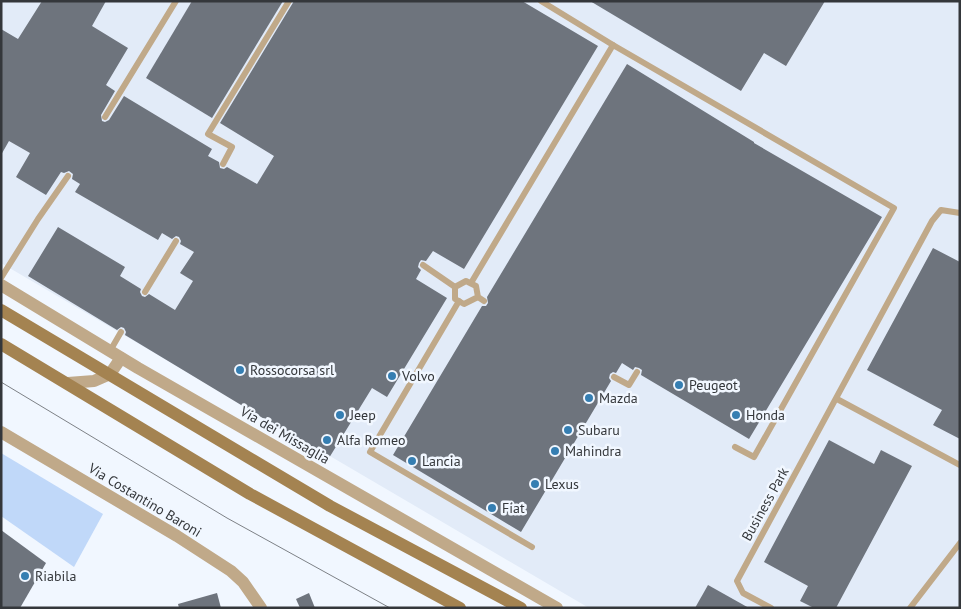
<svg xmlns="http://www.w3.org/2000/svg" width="961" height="609" font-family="'PT Sans',sans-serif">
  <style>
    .built { fill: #e2ebf8 }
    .green { fill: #c0d8f9 }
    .building { fill: #6e747d }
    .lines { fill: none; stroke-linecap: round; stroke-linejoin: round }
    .lane { stroke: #c0a989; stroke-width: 6 }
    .street { stroke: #c0a989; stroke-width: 12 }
    .secondary { stroke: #a48351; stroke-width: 12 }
    .tram { stroke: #7d8186; stroke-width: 1 }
    .poi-dot { fill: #357eb2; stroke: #f1f7ff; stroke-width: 2 }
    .labels { text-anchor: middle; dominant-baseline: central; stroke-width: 5; stroke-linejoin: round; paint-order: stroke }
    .poi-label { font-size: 14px; fill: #34373b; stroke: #f1f7ff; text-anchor: start }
    .street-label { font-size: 14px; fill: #34373b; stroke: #f1f7ff }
  </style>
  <rect width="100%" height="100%" fill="#f1f7ff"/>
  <path class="built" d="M1 1H960V608H589L1 263Z"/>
  <path class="green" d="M1 453 103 514 74 567 1 516Z"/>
  <g class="building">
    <path d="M42 1H106L92 26 128 48 106 85 115 91 101 115 102 121 105 122 109 120 124 96 212 149 208 156 219 162 220 168 224 169 227 167 257 184 274 156 220 123 294 1H522L598 46 464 269 433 251 426 261 421 260 419 263 418 267 421 270 416 279 447 298 387 397 372 388 329 458 125 335 126 332 124 328 121 327 117 330 28 276 58 227 125 267 120 276 141 289 140 292 142 296 145 297 149 294 175 310 193 281 180 273 194 252 180 244 181 241 179 237 176 236 172 239 162 233 158 240 75 192 80 184 72 179 73 174 69 171 64 173 61 172 46 195 16 177 30 153 9 141 1 155V29L18 39Z"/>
    <path d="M192 1H283L212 118 146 78Z"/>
    <path d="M590 1H825L786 66 764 53 741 91Z"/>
    <path d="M627 64 754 142V143L882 217 749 439 641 375 642 370 639 368 635 367 633 370 622 363 616 373 613 372 610 374 609 378 611 381 521 532 393 455 482 306H486L488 303 487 297Z"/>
    <path d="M933 248 960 262V439L933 425 942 410 867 370Z"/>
    <path d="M829 440 874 464 881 450 912 466 836 608H814L800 601 808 586 764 562Z"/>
    <path d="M1 530 46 563 20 608H1Z"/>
    <path d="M708 585 749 608H695Z"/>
    <path d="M217 593 221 608H179L178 604Z"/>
    <path d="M309 593 315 608H300L296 599Z"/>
  </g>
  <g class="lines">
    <g class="lane">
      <path d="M541 1 613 45"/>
      <path d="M105 117 176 1"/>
      <path d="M223 164 232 147 208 134 289 1"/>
      <path d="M423 265 455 287"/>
      <path d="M1 278 38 219 68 176"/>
      <path d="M471 283 613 45 894 208 754 457 735 447"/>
      <path d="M145 292 176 241"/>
      <path d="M478 297 464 304 455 299V287L466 281 476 286 478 297 484 301"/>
      <path d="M459 301 370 452 532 547"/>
      <path d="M110 351 121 332"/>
      <path d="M614 377 629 385 637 372"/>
      <path d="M837 399 960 465"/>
      <path d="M771 608 743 593 737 581 932 221 941 210 960 213"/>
      <path d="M910 608 960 543"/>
    </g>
    <g class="street">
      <path d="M1 285 138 368 557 608"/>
      <path d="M68 383 94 381 110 374 121 358"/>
      <path d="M1 432 177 536 231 571 243 582 261 608"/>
    </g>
    <g class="secondary">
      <path d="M1 310 330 506 521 608"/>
      <path d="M1 344 250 494 460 608"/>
    </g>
    <path class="tram" d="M1 382 227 518 390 608"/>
  </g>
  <g class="poi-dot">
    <circle cx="240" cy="370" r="5"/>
    <circle cx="392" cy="376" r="5"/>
    <circle cx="679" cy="385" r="5"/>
    <circle cx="589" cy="398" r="5"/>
    <circle cx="340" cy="415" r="5"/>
    <circle cx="736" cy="415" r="5"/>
    <circle cx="568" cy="430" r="5"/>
    <circle cx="327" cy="440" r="5"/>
    <circle cx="555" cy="451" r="5"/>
    <circle cx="412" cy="461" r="5"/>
    <circle cx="535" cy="484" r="5"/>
    <circle cx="492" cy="508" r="5"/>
    <circle cx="25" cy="576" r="5"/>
  </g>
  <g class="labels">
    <g class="poi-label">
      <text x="250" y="370">Rossocorsa srl</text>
      <text x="402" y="376">Volvo</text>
      <text x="689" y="385">Peugeot</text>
      <text x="599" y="398">Mazda</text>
      <text x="350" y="415">Jeep</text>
      <text x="746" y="415">Honda</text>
      <text x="578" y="430">Subaru</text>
      <text x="337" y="440">Alfa Romeo</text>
      <text x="565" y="451">Mahindra</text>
      <text x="422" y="461">Lancia</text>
      <text x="545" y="484">Lexus</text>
      <text x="502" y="508">Fiat</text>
      <text x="35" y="576">Riabila</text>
    </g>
    <g class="street-label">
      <text transform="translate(285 435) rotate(30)">Via dei Missaglia</text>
      <text transform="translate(145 500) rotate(31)">Via Costantino Baroni</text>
      <text transform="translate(765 504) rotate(-61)">Business Park</text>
    </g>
  </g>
  <rect width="961" height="609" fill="none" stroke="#34373b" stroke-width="5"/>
</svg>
